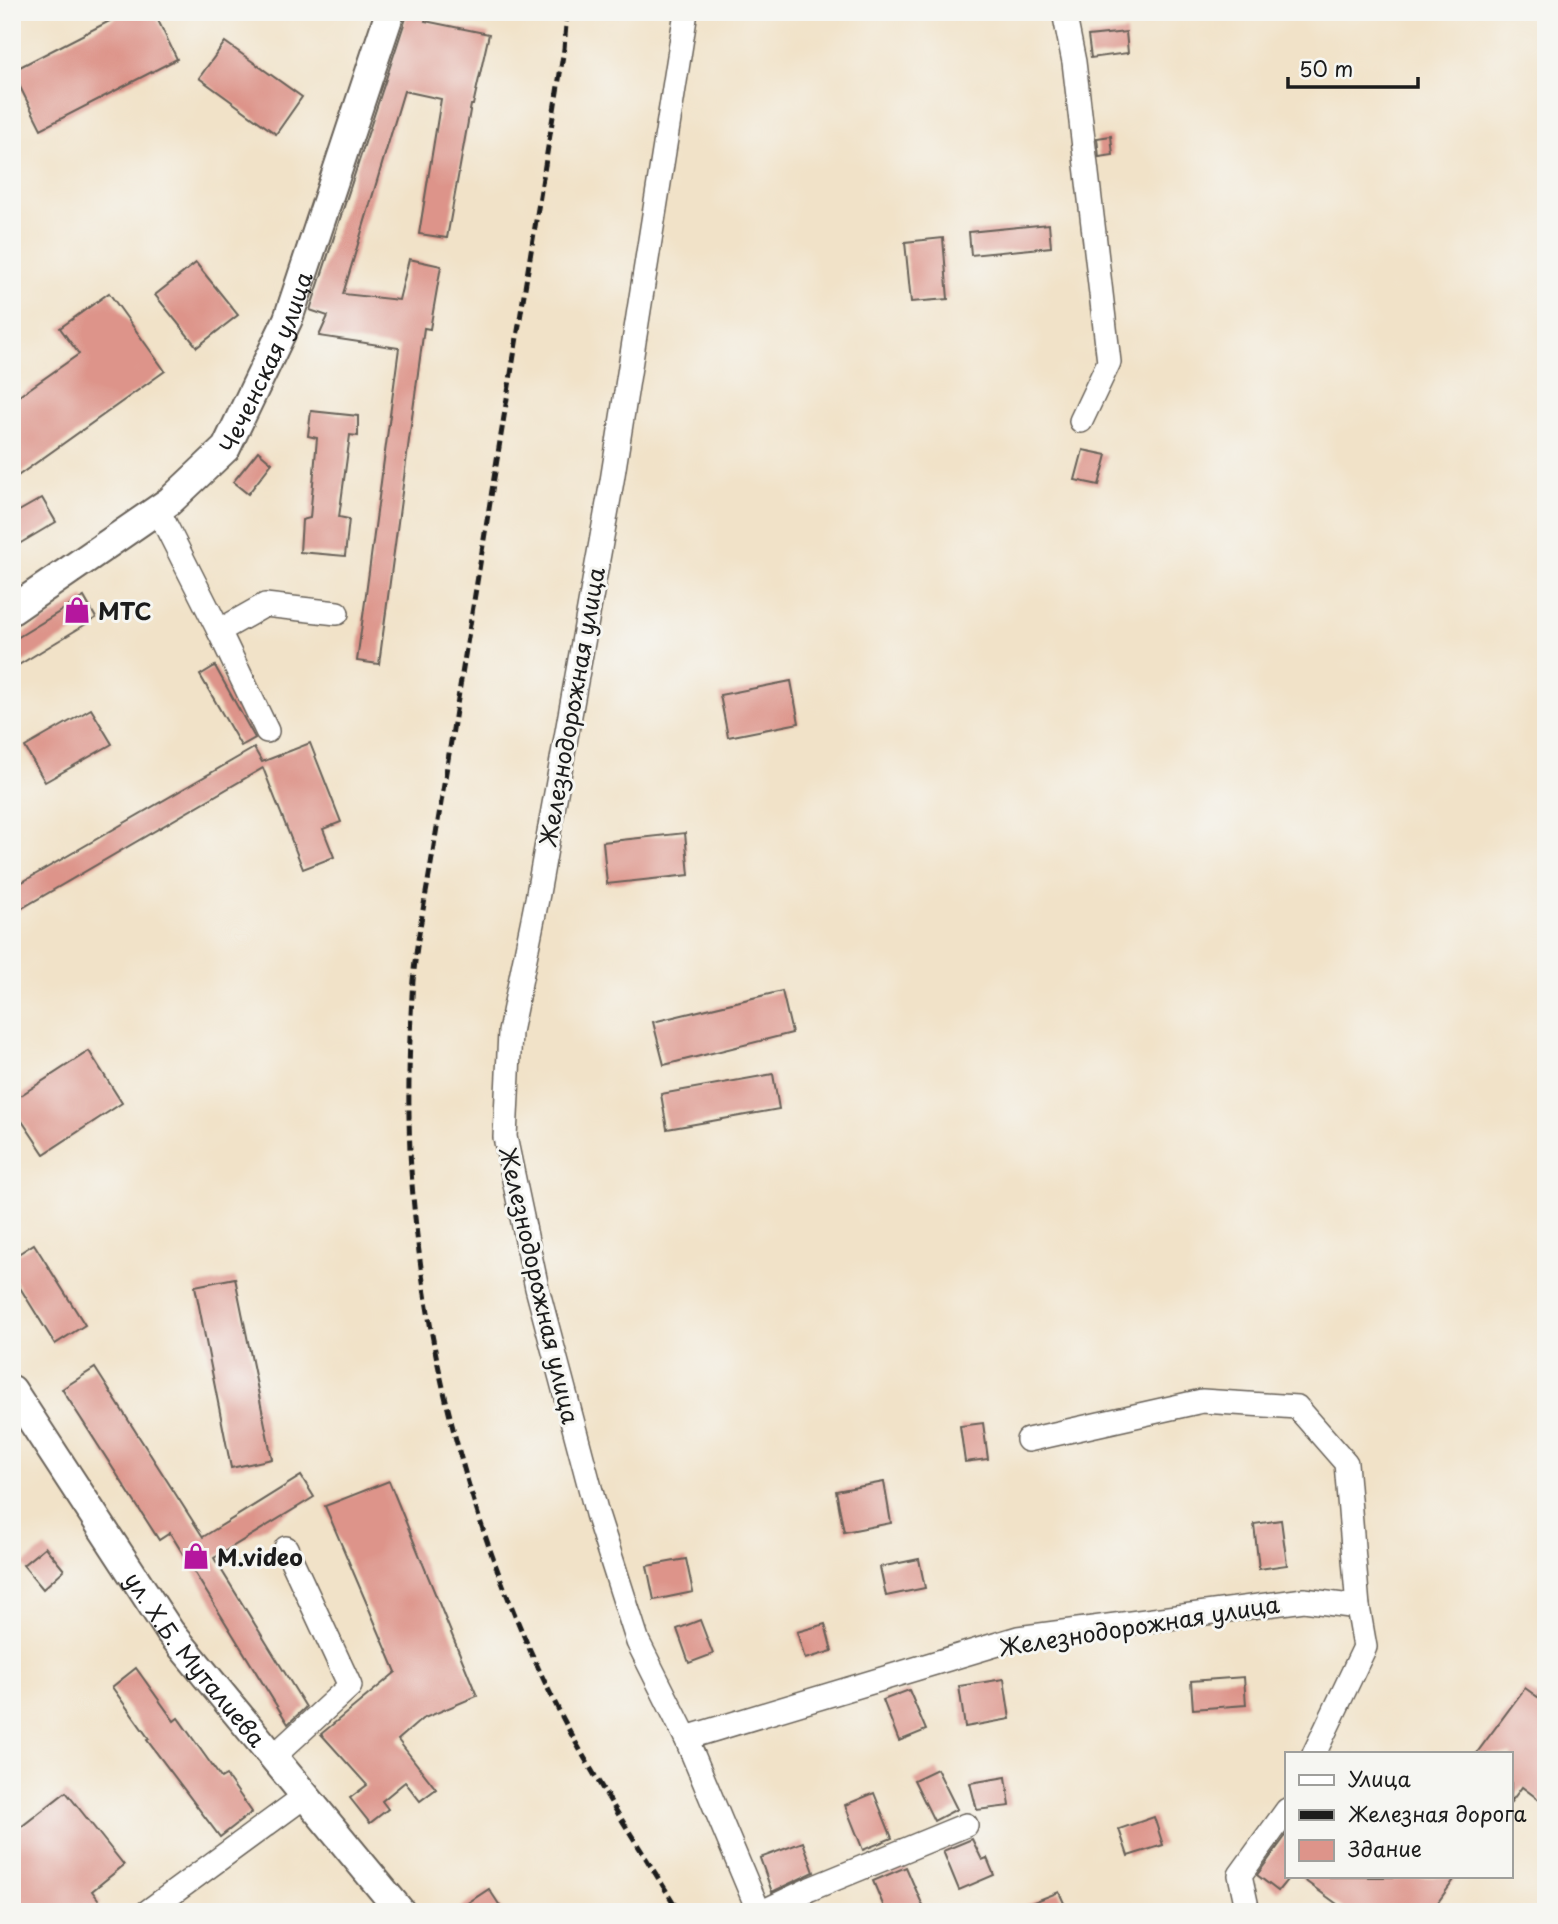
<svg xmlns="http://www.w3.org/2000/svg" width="1558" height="1924" font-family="'Playpen Sans',sans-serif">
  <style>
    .building { fill: #dd948a }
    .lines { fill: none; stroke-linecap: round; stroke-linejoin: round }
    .minor-casing { stroke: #676158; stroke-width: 26 }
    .major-casing { stroke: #676158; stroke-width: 32 }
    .minor { stroke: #fff; stroke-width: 23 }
    .major { stroke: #fff; stroke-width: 28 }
    .rail { stroke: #1c1c1c; stroke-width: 5; stroke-dasharray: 10 5; stroke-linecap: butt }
    .labels { text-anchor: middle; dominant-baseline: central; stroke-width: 6; stroke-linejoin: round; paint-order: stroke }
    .street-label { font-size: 23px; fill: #1c1c1c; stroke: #f6f6f2 }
    .poi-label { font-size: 23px; font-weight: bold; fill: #1c1c1c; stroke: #f6f6f2; text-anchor: start }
  </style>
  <rect width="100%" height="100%" fill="#f6f6f2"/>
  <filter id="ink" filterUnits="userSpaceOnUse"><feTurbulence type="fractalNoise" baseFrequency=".0143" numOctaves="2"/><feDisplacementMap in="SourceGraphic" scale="14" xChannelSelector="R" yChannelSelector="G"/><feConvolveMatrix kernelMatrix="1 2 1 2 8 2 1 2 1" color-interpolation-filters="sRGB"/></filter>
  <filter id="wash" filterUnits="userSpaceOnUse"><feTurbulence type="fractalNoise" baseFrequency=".00686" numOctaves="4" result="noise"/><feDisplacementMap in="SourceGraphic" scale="28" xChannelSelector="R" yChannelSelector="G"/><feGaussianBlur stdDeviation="1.57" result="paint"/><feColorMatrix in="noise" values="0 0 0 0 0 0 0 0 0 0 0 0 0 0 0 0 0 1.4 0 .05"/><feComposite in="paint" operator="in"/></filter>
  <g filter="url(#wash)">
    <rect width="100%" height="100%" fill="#f1e2c8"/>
    <g id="blocks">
      <g class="building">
        <path d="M127 12H154L177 59 41 129 12 71Z"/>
        <path d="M408 12 427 14 425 21 489 34 473 105H471L447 238 419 234 441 99 404 91 343 294 399 300 409 259 441 266 430 329 424 328 379 664 357 661 399 348 319 336 328 316 310 310Z"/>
        <path d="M1126 32 1128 53 1091 58 1088 36Z"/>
        <path d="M225 42 302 97 276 134 199 78Z"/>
        <path d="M1111 136 1113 155 1099 157 1097 138Z"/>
        <path d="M1049 224 1051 247 971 255 969 232Z"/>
        <path d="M943 238 948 299 911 302 905 242Z"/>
        <path d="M196 263 238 315 197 347 155 295Z"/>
        <path d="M109 293 165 371 12 480V401L79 354 60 328Z"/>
        <path d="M311 411 358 416V436L350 435 339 517 349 519 345 556 300 552 302 520 310 518 317 438 308 436Z"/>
        <path d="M1083 450 1107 455 1099 485 1075 480Z"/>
        <path d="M258 451 272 463 248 494 233 482Z"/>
        <path d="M42 498 56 522 19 544 12 532V515Z"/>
        <path d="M84 597 96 618 12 669V641Z"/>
        <path d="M215 666 255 738 241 746 200 675Z"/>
        <path d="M791 681 799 723 728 737 720 695Z"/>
        <path d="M91 709 112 744 45 782 25 747Z"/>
        <path d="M310 743 341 822 323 829 334 857 303 869 263 768 12 914V888L254 748 262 762Z"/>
        <path d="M685 833 689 875 607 884 603 842Z"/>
        <path d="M782 991 792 1033 664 1065 653 1022Z"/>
        <path d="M89 1051 122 1103 44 1154 12 1106V1101Z"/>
        <path d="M773 1074 779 1109 667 1129 661 1094Z"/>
        <path d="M34 1244 85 1325 55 1344 12 1275V1258Z"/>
        <path d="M235 1278 272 1459 231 1468 195 1286Z"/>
        <path d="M95 1368 203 1537 301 1476 314 1497 214 1558 306 1707 288 1724 170 1533 159 1540 62 1389Z"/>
        <path d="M983 1423 988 1459 965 1462 960 1426Z"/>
        <path d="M389 1481 477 1696 422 1719 398 1740 436 1789 420 1801 405 1782 382 1801 388 1809 370 1823 350 1798 367 1785 321 1734 396 1672 325 1506Z"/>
        <path d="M884 1482 891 1523 844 1532 836 1491Z"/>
        <path d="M1281 1520 1287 1565 1259 1569 1254 1524Z"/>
        <path d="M45 1547 64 1570 43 1589 23 1565Z"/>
        <path d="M686 1559 693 1592 654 1600 647 1566Z"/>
        <path d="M919 1559 925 1588 886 1596 880 1567Z"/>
        <path d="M700 1620 713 1654 689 1663 677 1629Z"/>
        <path d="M825 1624 832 1651 805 1659 797 1632Z"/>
        <path d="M136 1668 174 1721 178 1718 221 1778 226 1775 252 1812 220 1837 147 1740 149 1739 112 1687Z"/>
        <path d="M1244 1677 1246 1705 1193 1709 1191 1681Z"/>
        <path d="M1004 1679 1010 1719 965 1727 959 1686Z"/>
        <path d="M1525 1688 1546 1703V1805L1522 1787 1511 1802V1754H1476Z"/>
        <path d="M909 1690 926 1730 899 1741 883 1700Z"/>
        <path d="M937 1769 957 1809 934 1821 914 1780Z"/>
        <path d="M1006 1777 1010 1806 977 1810 970 1783Z"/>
        <path d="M66 1792 124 1865 92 1891 101 1903 90 1912H12V1834Z"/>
        <path d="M874 1793 892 1838 863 1850 845 1805Z"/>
        <path d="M1154 1817 1163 1845 1128 1856 1119 1829Z"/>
        <path d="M1287 1834V1880L1278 1891 1257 1875Z"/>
        <path d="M972 1839 982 1860 987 1858 994 1875 959 1890 943 1851Z"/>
        <path d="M803 1842 814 1872 772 1892 760 1858Z"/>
        <path d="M906 1867 923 1906 910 1912H886L873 1881Z"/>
        <path d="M1300 1877H1456L1431 1912H1348Z"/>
        <path d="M489 1889 504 1912H454Z"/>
        <path d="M1059 1892 1068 1912H1011V1911Z"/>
      </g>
    </g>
  </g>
  <g filter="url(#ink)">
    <use href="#blocks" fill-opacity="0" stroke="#676158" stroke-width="2"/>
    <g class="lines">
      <defs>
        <g id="minor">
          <path d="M686 12 612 481 537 899 510 1032 505 1137 537 1288 597 1514 638 1642 686 1738 759 1912"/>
          <path d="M1064 12 1074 62 1109 362 1081 421"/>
          <path d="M158 510 219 631 265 605 337 613"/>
          <path d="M219 631 267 731"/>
          <path d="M1028 1440 1202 1401 1297 1407 1346 1463 1358 1607 1365 1647 1314 1754"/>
          <path d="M686 1738 1018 1638 1304 1600 1358 1607"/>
          <path d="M273 1757 350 1686 286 1548"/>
          <path d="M147 1912 305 1796"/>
          <path d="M762 1912 810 1889 966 1825"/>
          <path d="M1248 1912 1240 1875 1287 1810"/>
        </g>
        <g id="major">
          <path id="s1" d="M12 610 170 501 226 448 288 319 390 12"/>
          <path id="s2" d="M12 1390 170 1632 401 1912"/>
        </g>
      </defs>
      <use href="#minor" class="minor-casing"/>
      <use href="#major" class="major-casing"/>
      <use href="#minor" class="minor"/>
      <use href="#major" class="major"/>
      <path class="rail" d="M567 12 564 49 431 864C424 907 414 952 412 996 408 1066 407 1137 414 1207 431 1389 487 1580 575 1741 607 1799 645 1855 679 1912"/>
    </g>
  </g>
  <defs>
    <symbol id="shop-bare" viewBox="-9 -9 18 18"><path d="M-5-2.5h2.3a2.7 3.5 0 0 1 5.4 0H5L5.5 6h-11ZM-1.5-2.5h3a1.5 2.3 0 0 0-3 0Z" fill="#b5179e" stroke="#f6f6f2" stroke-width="2.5" paint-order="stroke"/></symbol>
  </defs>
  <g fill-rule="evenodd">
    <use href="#shop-bare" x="58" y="591" width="38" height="38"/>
    <use href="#shop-bare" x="177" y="1537" width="38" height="38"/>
  </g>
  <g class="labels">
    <g class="street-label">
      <text stroke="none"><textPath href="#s1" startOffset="364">Чеченская улица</textPath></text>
      <text transform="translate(571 707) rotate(-80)">Железнодорожная улица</text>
      <text transform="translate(540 1285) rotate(77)">Железнодорожная улица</text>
      <text transform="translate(1139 1625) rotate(-9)">Железнодорожная улица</text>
      <text stroke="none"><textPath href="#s2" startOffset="326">ул. Х.Б. Муталиева</textPath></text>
    </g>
    <g class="poi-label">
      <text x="98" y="610">МТС</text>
      <text x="217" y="1556">M.video</text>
    </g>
  </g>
  <rect width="1558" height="1924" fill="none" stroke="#f6f6f2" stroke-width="42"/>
  <rect x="1285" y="1752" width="228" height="126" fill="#f6f6f2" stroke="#9f9f9c" stroke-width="2"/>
  <rect x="1299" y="1775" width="35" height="10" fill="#ffffff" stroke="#9f9f9c" stroke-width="2"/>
  <text x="1348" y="1787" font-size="21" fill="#1c1c1c">Улица</text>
  <rect x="1299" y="1810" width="35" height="10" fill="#1c1c1c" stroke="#9f9f9c" stroke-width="2"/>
  <text x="1348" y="1822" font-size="21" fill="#1c1c1c">Железная дорога</text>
  <rect x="1299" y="1840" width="35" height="21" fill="#dd948a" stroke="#9f9f9c" stroke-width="2"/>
  <text x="1348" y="1857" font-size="21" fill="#1c1c1c">Здание</text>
  <path d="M1288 77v10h130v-10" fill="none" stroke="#1c1c1c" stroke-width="3.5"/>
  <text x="1299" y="77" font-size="21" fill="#1c1c1c" stroke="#f6f6f2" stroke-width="5" paint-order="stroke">50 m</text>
</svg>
